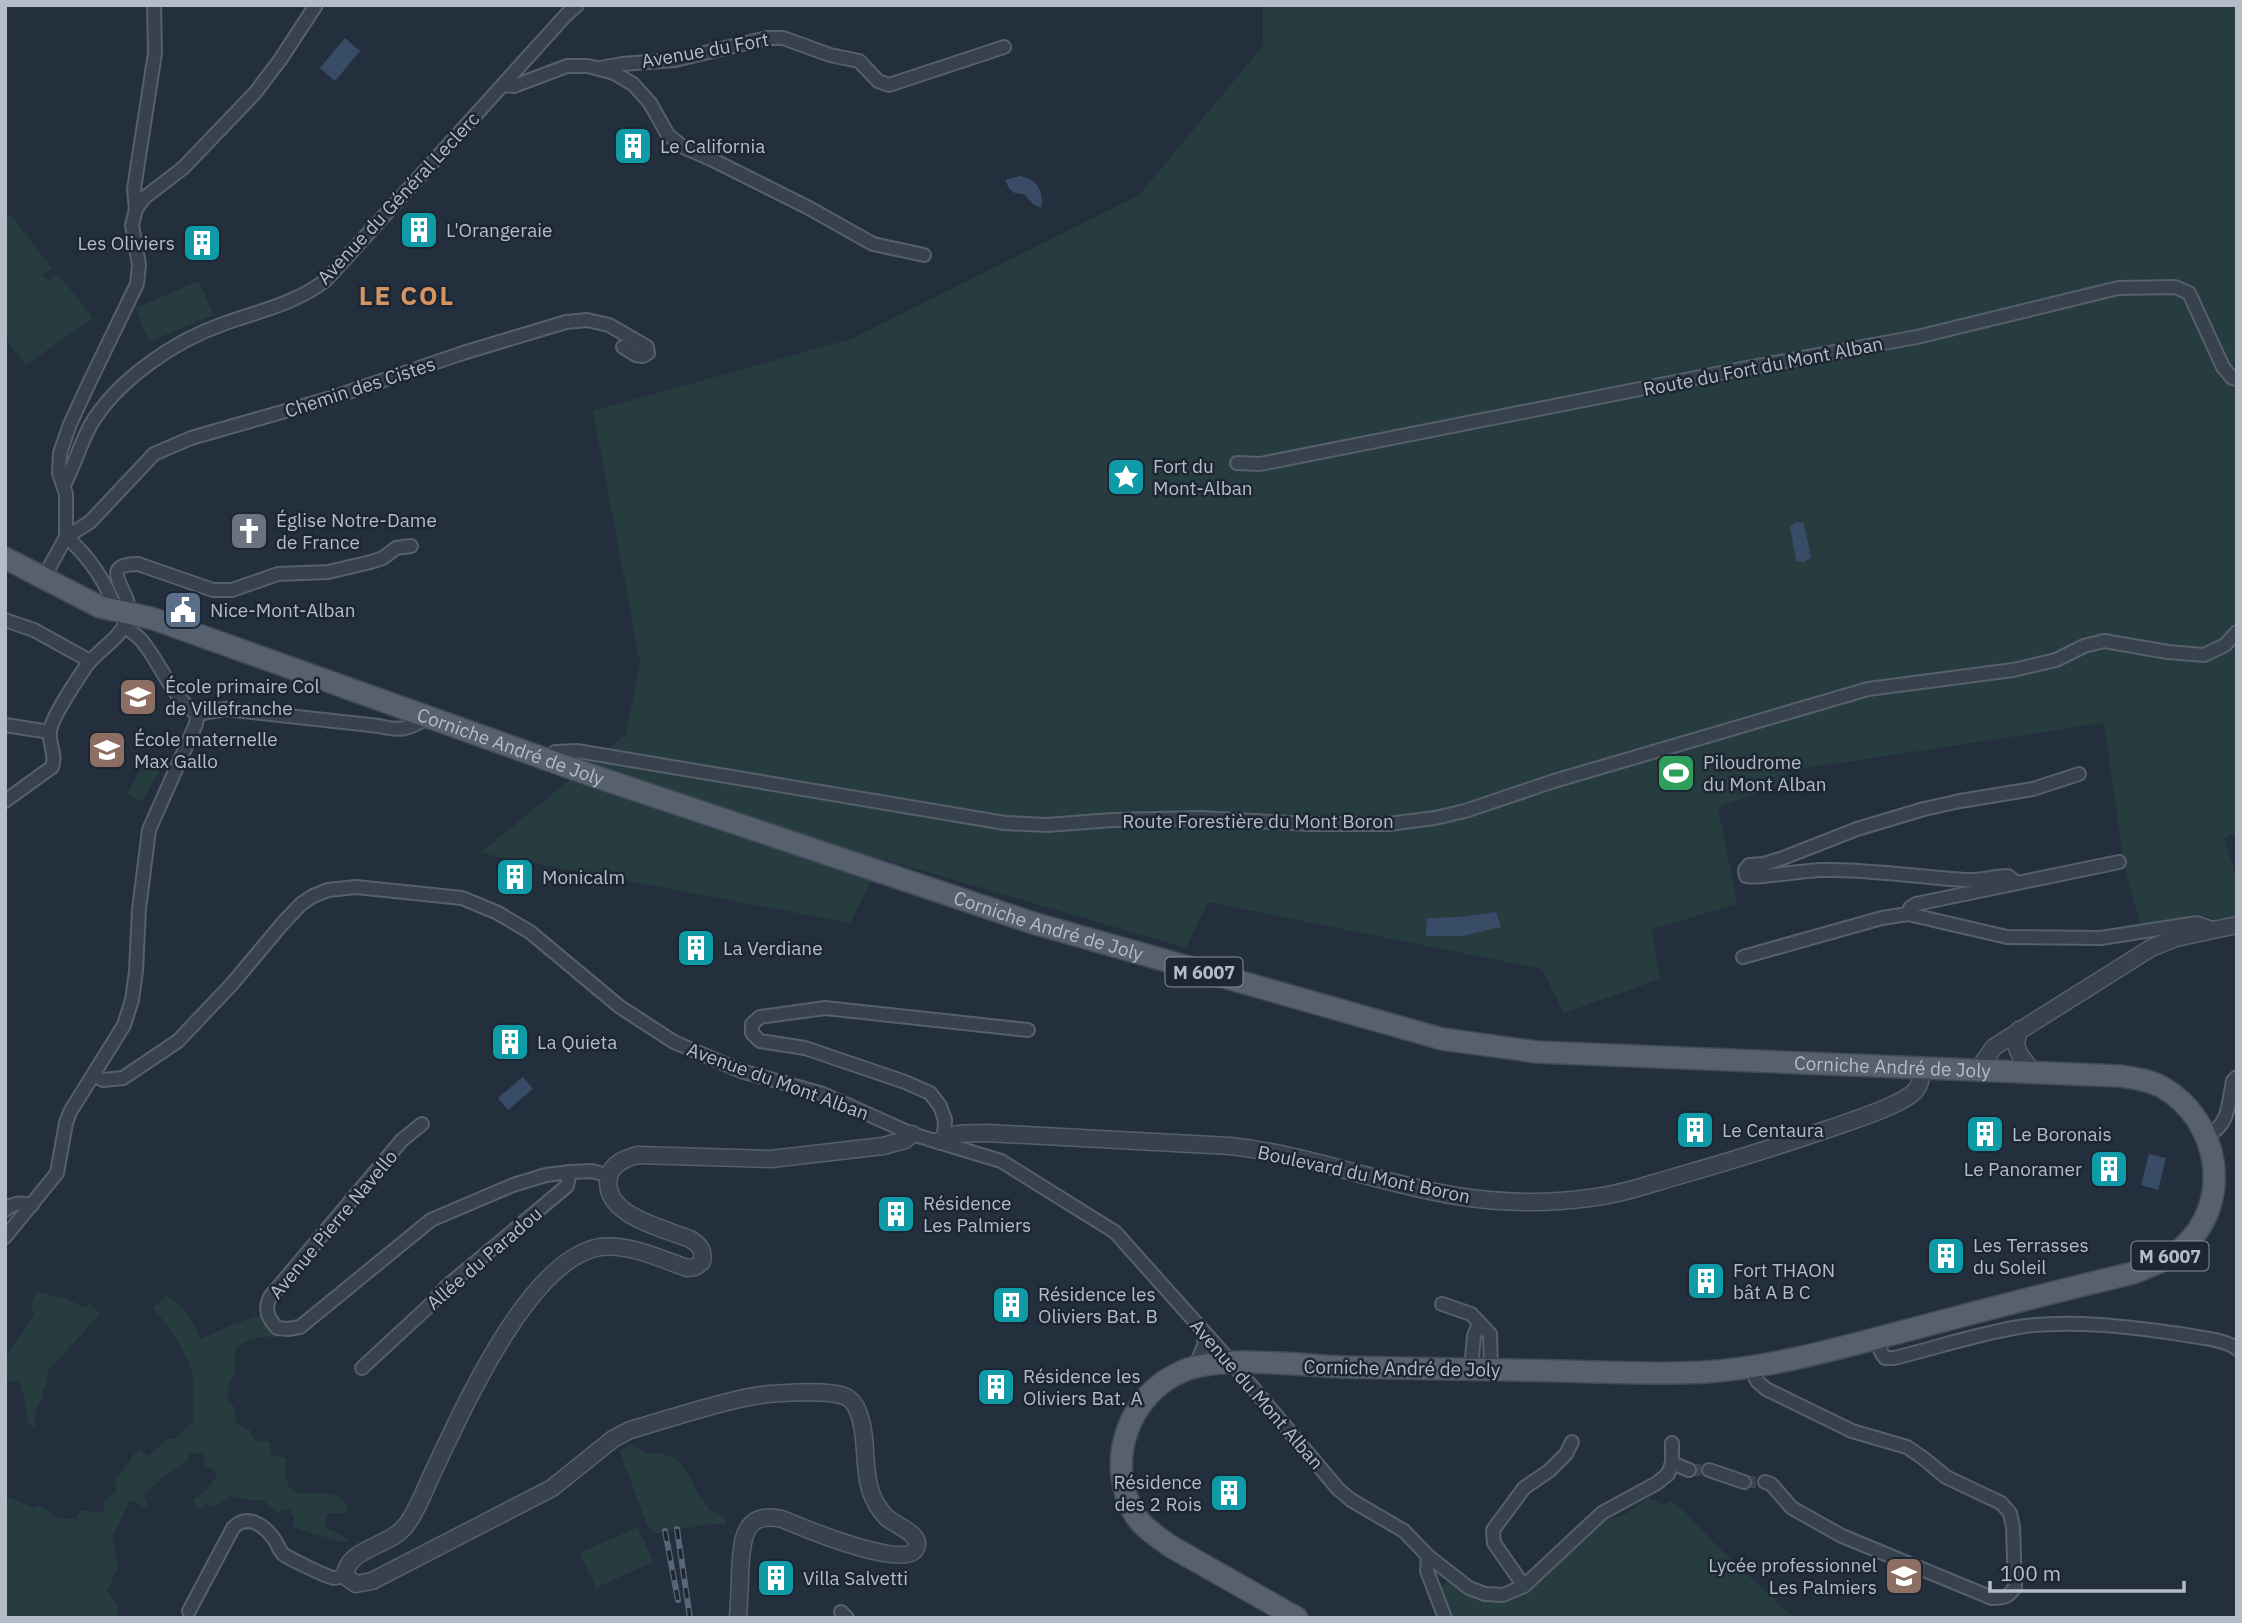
<svg xmlns="http://www.w3.org/2000/svg" width="2242" height="1623" font-family="'IBM Plex Sans',sans-serif">
  <style>
    .green { fill: #263c3f }
    .water { fill: #394c67 }
    .lines { fill: none; stroke-linecap: round; stroke-linejoin: round }
    .minor-tunnel { stroke: #3a4453; stroke-width: 12; stroke-dasharray: 12 6; stroke-linecap: butt }
    .minor-casing { stroke: #565f6c; stroke-width: 16 }
    .tertiary-casing { stroke: #565f6c; stroke-width: 19 }
    .primary-casing { stroke: #414a57; stroke-width: 24 }
    .minor { stroke: #38414e; stroke-width: 12 }
    .tertiary { stroke: #38414e; stroke-width: 16 }
    .primary { stroke: #56606e; stroke-width: 21 }
    .rail-casing { stroke: #5a6575; stroke-width: 6 }
    .rail { stroke: #1d2633; stroke-width: 3.5; stroke-dasharray: 10; stroke-linecap: butt }
    .labels { text-anchor: middle; dominant-baseline: central; stroke-width: 5; stroke-linejoin: round; paint-order: stroke }
    .shield { fill: #1d2633; stroke: #878f9c; stroke-width: 2 }
    .shield-label { font-size: 18px; font-weight: bold; fill: #b4bcc9 }
    .street-label { font-size: 19px; fill: #b4bcc9; stroke: #1d2633 }
    .poi-label { font-size: 19px; fill: #b4bcc9; stroke: #1d2633; text-anchor: start }
    .district-label { font-size: 26px; font-weight: bold; letter-spacing: 2px; fill: #d59563; stroke: #1d2633 }
  </style>
  <rect width="100%" height="100%" fill="#242f3e"/>
  <g class="green">
    <path d="M1263 5H2237V833L2224 838 2237 879V916L2214 920 2199 914 2141 925 2124 865 2104 723 1787 771 1786 783 1718 807 1737 904 1652 929 1660 979 1564 1013 1542 969 1208 902 1186 948 883 859 850 923 480 853 626 734 640 663 593 411 851 339 1139 195 1263 46Z"/>
    <path d="M10 214 52 268 43 275 49 280 58 274 93 318 26 365 5 338V219Z"/>
    <path d="M199 281 213 315 149 342 135 308Z"/>
    <path d="M148 756 163 765 141 802 127 794Z"/>
    <path d="M37 1291C53 1297 68 1297 82 1307L91 1304 100 1314 48 1371 47 1385 41 1391 43 1397 36 1409 34 1428 27 1421 25 1399 19 1380 8 1382 5 1379V1358L34 1315 31 1303Z"/>
    <path d="M166 1296C184 1304 192 1322 201 1339L231 1325 261 1315 266 1327 279 1337C265 1335 246 1339 236 1348L234 1377 230 1379 227 1398 234 1407 236 1423 250 1430 254 1440 269 1442 271 1455 286 1458C279 1520 328 1474 348 1507L345 1513 326 1514 325 1527 349 1539 342 1543C326 1536 309 1534 293 1526L294 1518 289 1509 276 1512 263 1500H249L231 1496 213 1507 207 1504 199 1509 192 1500 203 1493 217 1477 213 1469 206 1467 203 1454 191 1453C183 1468 179 1467 166 1475 158 1480 151 1489 144 1495L147 1502 146 1508 130 1500 112 1537 118 1567 107 1591 118 1606 117 1618H5V1501L8 1497 34 1508 39 1505 58 1518 76 1519 81 1510 103 1513 104 1501 116 1492 115 1477C130 1468 127 1459 139 1450L148 1456 167 1439H175L194 1421C193 1408 194 1394 193 1381 192 1357 168 1326 153 1308Z"/>
    <path d="M631 1445 646 1453H657L675 1457 689 1475 698 1494 710 1510 725 1516 727 1522 725 1524H711L659 1533 653 1531 647 1524 619 1450Z"/>
    <path d="M1648 1498 1663 1505 1671 1501 1686 1513 1716 1545 1794 1618H1451L1440 1587 1449 1580 1506 1600 1524 1593 1600 1522 1625 1514Z"/>
    <path d="M638 1527 653 1562 596 1588 580 1553Z"/>
  </g>
  <g class="water">
    <path d="M345 38 360 51 335 81 320 68Z"/>
    <path d="M1020 176C1038 180 1044 191 1041 208L1033 204 1024 194C1012 194 1010 191 1005 180Z"/>
    <path d="M1797 522 1804 523 1811 558 1804 562 1796 561 1790 526Z"/>
    <path d="M1496 912 1501 927 1496 928 1462 936H1426L1427 918 1460 917Z"/>
    <path d="M523 1077 533 1089 508 1110 498 1098Z"/>
    <path d="M2149 1154 2166 1158 2158 1190 2141 1185Z"/>
  </g>
  <g class="lines">
    <g class="minor-tunnel">
      <path d="M1689 1470H1709"/>
      <path d="M1744 1482H1765"/>
    </g>
    <defs>
      <g id="minor">
        <path d="M600 68 622 64 675 60 767 38H783L830 55 859 61 878 81 889 85 1004 47"/>
        <path d="M503 85 514 86 567 66H588L614 73 633 84 650 103 668 135 683 147 713 160 809 208 873 244 924 255"/>
        <path d="M136 209 134 189 155 53 154 5"/>
        <path d="M1237 463 1260 464 1741 369 1917 337 2118 288 2175 287 2189 293 2223 367 2232 378 2237 379"/>
        <path d="M64 485C74 466 80 445 90 426 116 381 174 341 223 324 259 311 295 304 326 280L566 15 577 5"/>
        <path d="M66 537 90 522 154 454 191 438 331 398 463 353 566 322 587 320 609 325 647 347 648 353 643 356 636 355 623 347"/>
        <path d="M66 537C88 555 108 584 116 612"/>
        <path d="M43 579 66 537V494L59 473 60 453 70 424 90 381 137 284 139 265 132 225 136 209 144 198 183 168 255 93 280 60 316 5"/>
        <path d="M5 620 34 630 90 661"/>
        <path d="M124 626C130 631 137 635 142 641 161 664 171 696 197 714"/>
        <path d="M197 714 225 709 379 726C399 731 410 730 427 717"/>
        <path d="M5 725 50 732"/>
        <path d="M546 759 555 752 577 751 1005 823 1047 825 1112 820 1201 818 1309 824H1388L1435 818 1465 811 1554 781 1868 689 2013 670 2056 660 2084 646 2104 641 2168 652 2204 655 2225 645 2237 632"/>
        <path d="M5 801 52 767C57 754 48 743 50 731 52 717 78 678 87 665 98 650 121 638 126 621 128 614 129 607 127 600 120 582 104 564 138 564L213 590H232L278 574 328 572 371 562 383 558 396 548 411 546"/>
        <path d="M2017 883 2008 876C1994 876 1980 881 1966 880 1917 877 1870 869 1821 870 1807 870 1754 879 1746 876L1745 870 1749 865 1764 864 1783 858 1857 829 1924 809 1960 801 2033 789 2079 774"/>
        <path d="M1908 914 1910 908 1916 904 2119 862"/>
        <path d="M1743 957 1882 918 1908 914 2007 937 2101 938 2197 923 2214 929"/>
        <path d="M94 1075 103 1080 123 1078 178 1041 232 984 283 923 301 904 313 896 328 890 356 887 462 898 498 913 530 932 620 1007 674 1042 741 1071 823 1094 912 1134 1001 1161 1115 1232 1232 1363 1338 1489 1351 1500 1404 1531 1428 1556 1469 1588 1485 1594 1503 1595 1524 1586 1602 1513 1657 1483 1668 1474 1672 1463V1443"/>
        <path d="M422 1124 402 1140 270 1297C264 1310 268 1318 277 1328L288 1329 300 1327 431 1220 513 1185 546 1175 570 1172"/>
        <path d="M2207 1136C2230 1124 2228 1104 2233 1081L2237 1077"/>
        <path d="M944 1137 945 1120 940 1106 930 1093 905 1082 805 1048 760 1041 752 1033V1024L760 1017 825 1008 1028 1030"/>
        <path d="M5 1210C14 1202 22 1203 32 1205"/>
        <path d="M5 1237 57 1173 66 1123 70 1112 124 1025 132 1000 136 971 139 909 149 830 196 724 197 714"/>
        <path d="M1442 1304 1471 1314 1490 1334 1491 1370"/>
        <path d="M1877 1339 1881 1352 1885 1358H1894C1935 1348 1977 1334 2019 1327 2068 1319 2132 1327 2180 1334 2195 1337 2226 1339 2237 1349"/>
        <path d="M1195 1367 1204 1346 1205 1333"/>
        <path d="M1750 1367 1757 1381 1766 1389 1852 1431 1907 1447 1923 1458 1946 1477 2001 1503 2010 1513 2013 1527 2015 1587C2009 1597 2004 1598 1992 1598L1842 1536 1792 1508 1771 1484 1765 1482"/>
        <path d="M362 1368 430 1305 446 1287 567 1186 570 1172 592 1171 609 1176"/>
        <path d="M1471 1370 1474 1336 1479 1323"/>
        <path d="M1672 1463 1689 1470"/>
        <path d="M1709 1470 1744 1482"/>
        <path d="M1428 1556 1427 1571 1445 1618"/>
        <path d="M1524 1586 1494 1543 1493 1530 1524 1488 1549 1471 1566 1454 1572 1442"/>
        <path d="M189 1611 233 1528C247 1513 264 1525 274 1539 277 1543 279 1550 283 1554 288 1558 327 1577 334 1578 335 1578 345 1576 345 1576"/>
        <path d="M841 1612 847 1618"/>
      </g>
      <g id="tertiary">
        <path d="M2019 1030C2012 1051 2021 1056 2033 1072"/>
        <path d="M1982 1070 1984 1061 1994 1047 2151 948 2176 938 2237 925"/>
        <path d="M939 1141C951 1131 972 1134 987 1133L1230 1146C1308 1154 1380 1184 1457 1196 1500 1203 1545 1204 1589 1198 1617 1195 1644 1186 1671 1178 1724 1163 1776 1147 1828 1129 1848 1122 1901 1106 1915 1091 1921 1084 1922 1075 1922 1067"/>
        <path d="M738 1618C739 1603 740 1588 740 1573 742 1544 741 1510 782 1519 801 1527 899 1568 914 1551 927 1536 895 1525 887 1518 883 1514 880 1510 877 1505 859 1476 871 1437 856 1407 853 1402 850 1398 844 1396 827 1389 768 1393 749 1397 709 1405 669 1419 630 1430L613 1439 552 1488 372 1581 356 1584 345 1576C346 1548 391 1547 407 1524 418 1509 425 1489 433 1472 462 1412 528 1259 600 1247 628 1243 661 1259 687 1268L695 1267 702 1262C704 1250 700 1245 690 1239 663 1228 601 1215 609 1177 612 1163 626 1158 638 1155L771 1159 883 1146 905 1140 912 1134"/>
      </g>
      <g id="primary">
        <path id="s1" d="M5 558 100 607 151 618 582 772 1033 923 1442 1039 1537 1052 2120 1076C2134 1078 2150 1080 2162 1087 2220 1120 2234 1203 2182 1248 2168 1260 2150 1266 2133 1273 2062 1290 1991 1308 1920 1327 1849 1345 1779 1367 1705 1372 1658 1375 1610 1372 1563 1371 1489 1370 1416 1369 1343 1367 1299 1365 1222 1355 1183 1371 1128 1394 1104 1463 1135 1515 1143 1528 1158 1537 1170 1546L1297 1618"/>
      </g>
    </defs>
    <use href="#minor" class="minor-casing"/>
    <use href="#tertiary" class="tertiary-casing"/>
    <use href="#primary" class="primary-casing"/>
    <use href="#minor" class="minor"/>
    <use href="#tertiary" class="tertiary"/>
    <use href="#primary" class="primary"/>
    <defs>
      <g id="rail">
        <path d="M677 1529 690 1618"/>
        <path d="M665 1531 678 1600"/>
      </g>
    </defs>
    <use href="#rail" class="rail-casing"/>
    <use href="#rail" class="rail"/>
  </g>
  <defs>
    <symbol id="building-square" viewBox="-11 -11 22 22"><rect x="-9" y="-9" width="18" height="18" rx="4" fill="#0f9aa8" stroke="#1d2633"/><path d="M-4-6H4V6H1V3H-1V6H-4ZM-2.5-4.3h1.7v1.8h-1.7ZM.8-4.3h1.7v1.8H.8ZM-2.5-1h1.7V.8h-1.7ZM.8-1h1.7V.8H.8Z" fill="#fff"/></symbol>
    <symbol id="sight-square" viewBox="-11 -11 22 22"><rect x="-9" y="-9" width="18" height="18" rx="4" fill="#0f9aa8" stroke="#1d2633"/><path d="M0-6L1.8-2.2L6-1.7L2.9 1.2L3.7 5.4L0 3.3L-3.7 5.4L-2.9 1.2L-6-1.7L-1.8-2.2Z" fill="#fff"/></symbol>
    <symbol id="church-square" viewBox="-11 -11 22 22"><rect x="-9" y="-9" width="18" height="18" rx="4" fill="#6b7280" stroke="#1d2633"/><path d="M-1.2-6h2.4v3.5h3.3v2.4h-3.3V6h-2.4V-.1h-3.3v-2.4h3.3Z" fill="#fff"/></symbol>
    <symbol id="civic-square" viewBox="-11 -11 22 22"><rect x="-9" y="-9" width="18" height="18" rx="4" fill="#5c6f8a" stroke="#1d2633"/><path d="M-.6-6.5H3V-4.5H.6V-3L4-1V1h2V6H-6V1h2V-1L-.6-3ZM-1.2 2.5V6h2.4V2.5Z" fill="#fff"/></symbol>
    <symbol id="school-square" viewBox="-11 -11 22 22"><rect x="-9" y="-9" width="18" height="18" rx="4" fill="#8d6e63" stroke="#1d2633"/><path d="M0-5L7-2L0 1L-7-2ZM-4 1L0 2.5L4 1V4Q0 6-4 4Z" fill="#fff"/></symbol>
    <symbol id="stadium-square" viewBox="-11 -11 22 22"><rect x="-9" y="-9" width="18" height="18" rx="4" fill="#2e9e5b" stroke="#1d2633"/><path d="M0-5a6.5 5 0 1 0 0 10a6.5 5 0 1 0 0-10ZM-3.5-1.8h7v3.6h-7Z" fill="#fff"/></symbol>
  </defs>
  <g fill-rule="evenodd">
    <use href="#building-square" x="611" y="124" width="44" height="44"/>
    <use href="#building-square" x="397" y="208" width="44" height="44"/>
    <use href="#building-square" x="180" y="221" width="44" height="44"/>
    <use href="#sight-square" x="1104" y="455" width="44" height="44"/>
    <use href="#church-square" x="227" y="509" width="44" height="44"/>
    <use href="#civic-square" x="161" y="588" width="44" height="44"/>
    <use href="#school-square" x="116" y="675" width="44" height="44"/>
    <use href="#school-square" x="85" y="728" width="44" height="44"/>
    <use href="#stadium-square" x="1654" y="751" width="44" height="44"/>
    <use href="#building-square" x="493" y="855" width="44" height="44"/>
    <use href="#building-square" x="674" y="926" width="44" height="44"/>
    <use href="#building-square" x="488" y="1020" width="44" height="44"/>
    <use href="#building-square" x="1673" y="1108" width="44" height="44"/>
    <use href="#building-square" x="1963" y="1112" width="44" height="44"/>
    <use href="#building-square" x="2087" y="1147" width="44" height="44"/>
    <use href="#building-square" x="874" y="1192" width="44" height="44"/>
    <use href="#building-square" x="1924" y="1234" width="44" height="44"/>
    <use href="#building-square" x="1684" y="1259" width="44" height="44"/>
    <use href="#building-square" x="989" y="1283" width="44" height="44"/>
    <use href="#building-square" x="974" y="1365" width="44" height="44"/>
    <use href="#building-square" x="1207" y="1471" width="44" height="44"/>
    <use href="#school-square" x="1882" y="1554" width="44" height="44"/>
    <use href="#building-square" x="754" y="1556" width="44" height="44"/>
  </g>
  <g class="labels">
    <g class="shield">
      <rect x="1165.5" y="957.5" width="77" height="29" rx="5"/>
      <rect x="2131.5" y="1241.5" width="77" height="29" rx="5"/>
    </g>
    <g class="shield-label">
      <text x="1204" y="972">M 6007</text>
      <text x="2170" y="1256">M 6007</text>
    </g>
    <g class="street-label">
      <text transform="translate(705 50) rotate(-10)">Avenue du Fort</text>
      <text transform="translate(398 198) rotate(-47)">Avenue du Général Leclerc</text>
      <text transform="translate(1763 366) rotate(-11)">Route du Fort du Mont Alban</text>
      <text transform="translate(360 387) rotate(-18)">Chemin des Cistes</text>
      <text stroke="none"><textPath href="#s1" startOffset="541">Corniche André de Joly</textPath></text>
      <text x="1258" y="821">Route Forestière du Mont Boron</text>
      <text stroke="none"><textPath href="#s1" startOffset="1108">Corniche André de Joly</textPath></text>
      <text stroke="none"><textPath href="#s1" startOffset="1969">Corniche André de Joly</textPath></text>
      <text transform="translate(778 1081) rotate(20)">Avenue du Mont Alban</text>
      <text transform="translate(1364 1174) rotate(12)">Boulevard du Mont Boron</text>
      <text transform="translate(333 1224) rotate(-50)">Avenue Pierre Navello</text>
      <text transform="translate(484 1258) rotate(-41)">Allée du Paradou</text>
      <text transform="translate(1402 1368) rotate(1)">Corniche André de Joly</text>
      <text transform="translate(1257 1394) rotate(49)">Avenue du Mont Alban</text>
    </g>
    <g class="poi-label">
      <text x="660" y="146">Le California</text>
      <text x="446" y="230">L'Orangeraie</text>
      <text x="175" y="243" text-anchor="end">Les Oliviers</text>
      <text x="1153" y="466">Fort du<tspan x="1153" dy="22">Mont-Alban</tspan></text>
      <text x="276" y="520">Église Notre-Dame<tspan x="276" dy="22">de France</tspan></text>
      <text x="210" y="610">Nice-Mont-Alban</text>
      <text x="165" y="686">École primaire Col<tspan x="165" dy="22">de Villefranche</tspan></text>
      <text x="134" y="739">École maternelle<tspan x="134" dy="22">Max Gallo</tspan></text>
      <text x="1703" y="762">Piloudrome<tspan x="1703" dy="22">du Mont Alban</tspan></text>
      <text x="542" y="877">Monicalm</text>
      <text x="723" y="948">La Verdiane</text>
      <text x="537" y="1042">La Quieta</text>
      <text x="1722" y="1130">Le Centaura</text>
      <text x="2012" y="1134">Le Boronais</text>
      <text x="2082" y="1169" text-anchor="end">Le Panoramer</text>
      <text x="923" y="1203">Résidence<tspan x="923" dy="22">Les Palmiers</tspan></text>
      <text x="1973" y="1245">Les Terrasses<tspan x="1973" dy="22">du Soleil</tspan></text>
      <text x="1733" y="1270">Fort THAON<tspan x="1733" dy="22">bât A B C</tspan></text>
      <text x="1038" y="1294">Résidence les<tspan x="1038" dy="22">Oliviers Bat. B</tspan></text>
      <text x="1023" y="1376">Résidence les<tspan x="1023" dy="22">Oliviers Bat. A</tspan></text>
      <text x="1202" y="1482" text-anchor="end">Résidence<tspan x="1202" dy="22">des 2 Rois</tspan></text>
      <text x="1877" y="1565" text-anchor="end">Lycée professionnel<tspan x="1877" dy="22">Les Palmiers</tspan></text>
      <text x="803" y="1578">Villa Salvetti</text>
    </g>
    <g class="district-label">
      <text x="407" y="295">LE COL</text>
    </g>
  </g>
  <rect width="2242" height="1623" fill="none" stroke="#b4bcc9" stroke-width="14"/>
  <path d="M1990 1581v10h194v-10" fill="none" stroke="#b4bcc9" stroke-width="3.5"/>
  <text x="2000" y="1581" font-size="21" fill="#b4bcc9" stroke="#1d2633" stroke-width="5" paint-order="stroke">100 m</text>
</svg>
